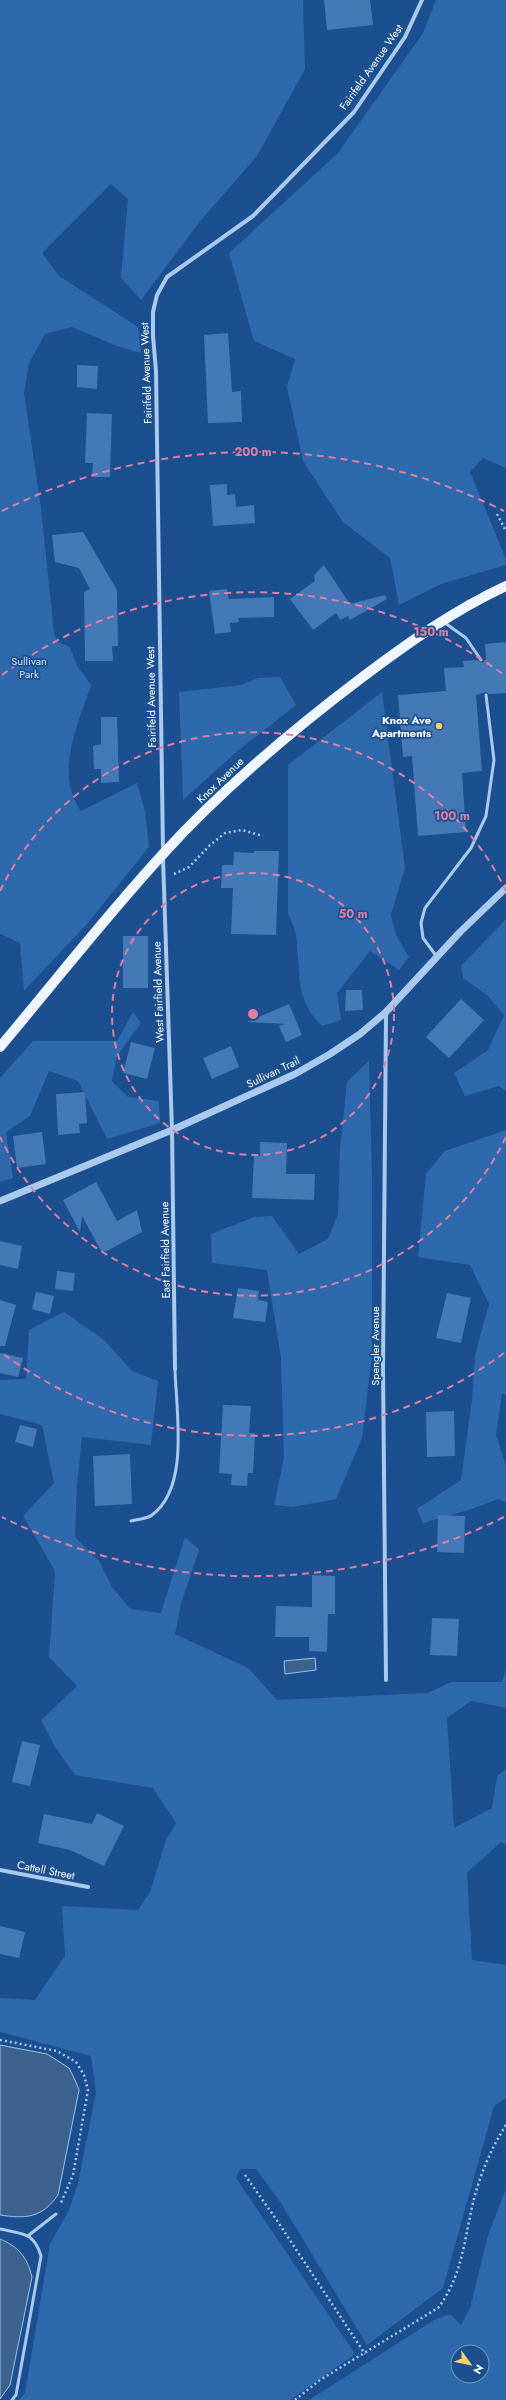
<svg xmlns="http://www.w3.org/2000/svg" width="506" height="2400" font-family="Jost,sans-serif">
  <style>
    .green { fill: #2e69ad; fill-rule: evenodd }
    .water { fill: #3c6290; stroke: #9cc4f0 }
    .building { fill: #4478b7 }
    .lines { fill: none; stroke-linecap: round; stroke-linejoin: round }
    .path { stroke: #a9c9ee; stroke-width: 2.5; stroke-dasharray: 2 3; stroke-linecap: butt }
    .service { stroke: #a9c9ee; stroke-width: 3 }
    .minor { stroke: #a9c9ee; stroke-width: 4 }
    .tertiary { stroke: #a9c9ee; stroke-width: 7 }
    .primary { stroke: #f0f6ff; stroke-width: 10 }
    .ring { fill: none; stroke: #dd80a5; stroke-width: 2; stroke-dasharray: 7 5 }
    .poi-dot { fill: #ffd166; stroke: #1b4f8f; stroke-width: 1.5 }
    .labels { text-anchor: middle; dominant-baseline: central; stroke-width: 3.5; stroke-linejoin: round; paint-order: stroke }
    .street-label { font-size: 11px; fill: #fff; stroke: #1b4f8f }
    .park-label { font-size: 11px; fill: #cfe3fa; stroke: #1b4f8f }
    .poi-label { font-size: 11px; font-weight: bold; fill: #fff; stroke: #1b4f8f; text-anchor: end }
    .centre { fill: #dd80a5; stroke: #1b4f8f; stroke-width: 2 }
    .ring-label { font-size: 12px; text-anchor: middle; font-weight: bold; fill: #dd80a5; stroke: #1b4f8f; stroke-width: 3.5; stroke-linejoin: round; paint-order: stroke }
  </style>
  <rect width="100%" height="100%" fill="#1b4f8f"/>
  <g class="green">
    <path d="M0 0H303L305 69 257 156 201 220 141 300 121 278 128 199 111 184 42 253 59 276 138 327 141 353 117 346 72 327 45 334 29 363 24 393 41 508 54 633 58 642 70 647 77 666 91 685C78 724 54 774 81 811L137 783 145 812 149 847 87 924 24 991 20 943 0 934Z"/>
    <path d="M436 0H506V468L483 458 470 472 506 559V565L441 584 399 605 390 558 343 522 303 461 287 387 295 359 254 341 229 253 338 153 423 33Z"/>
    <path d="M280 677 296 705 234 754 183 800 179 692 241 685 258 678Z"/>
    <path d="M382 692 405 868 391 915 396 935 409 957 399 970 370 951 337 993 341 1020 322 1026C294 1000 301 971 296 937 295 929 291 920 288 913V765Z"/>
    <path d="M506 919V1091L499 1086 465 1096 454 1073 488 1050 504 1015 488 996 463 978 461 966Z"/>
    <path d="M133 1012 141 1023 117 1056 112 1081 128 1097 159 1101 160 1123 107 1139 78 1081 49 1071 30 1116 6 1132 13 1178 0 1182V1078L33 1041H117Z"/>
    <path d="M369 1061 372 1177V1355L362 1438 336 1499 293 1507 274 1505 284 1458 281 1358 267 1270 212 1263 211 1234 254 1217 272 1216 299 1254 328 1239 338 1214 340 1149 347 1082Z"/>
    <path d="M506 1130V1395L502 1393 496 1435 506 1466V1502L498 1499 472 1509 423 1523 417 1509 461 1480 472 1399 475 1355 489 1304 470 1265 418 1257 426 1174 445 1151Z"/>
    <path d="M64 1312 104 1340 132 1371 158 1381 151 1445 82 1437 77 1485 75 1537 99 1561 112 1587 130 1609 161 1613 185 1537 199 1550 181 1604 175 1634 248 1668 277 1700 428 1693 451 1682H502L506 1669V1708L471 1701 447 1718 454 1828 492 1808 497 1776 506 1769V1845L501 1842 467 1873 472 1960 506 1965V2098L494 2106 443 2288 367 2345 281 2203 256 2169H240L236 2178 355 2354 290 2400H19L25 2393 50 2244 69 2210 78 2183 96 2093 91 2056 0 2032V1998L35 2000 65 1956 62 1906 138 1910 150 1892 166 1840 176 1823 153 1788 75 1775 55 1747 41 1720 77 1686 49 1657 55 1571 23 1516 54 1483 42 1425 0 1414V1380L26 1379 29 1330Z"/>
    <path d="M506 2189V2400H309L434 2320 450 2314 461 2325 470 2308 488 2235ZM458 2352H482V2376H458Z"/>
  </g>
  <g class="water">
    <path d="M315 1658 316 1670 285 1674 284 1661Z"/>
    <path d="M0 2045 47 2054 69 2068 75 2080 79 2090 58 2195C42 2218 26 2219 0 2215Z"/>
    <path d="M0 2239C19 2247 27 2257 32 2277L10 2385 0 2399Z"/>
  </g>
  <g class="building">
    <path d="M324 0H370L373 25 327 30Z"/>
    <path d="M228 333 232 392 241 391 242 422 208 423 204 335Z"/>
    <path d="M77 365 98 366 97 389 77 387Z"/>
    <path d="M87 413 112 414 110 477H92L93 463H85Z"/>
    <path d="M227 484V495L235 494 236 507 254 505 255 523 213 526 210 485Z"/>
    <path d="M83 532 117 590 118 646H112L113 661H85L84 592 90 589 79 568 55 562 52 535Z"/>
    <path d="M324 565 350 604 385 595 387 599 350 620 348 616 340 620 336 613 313 630 290 599 315 581 314 575Z"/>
    <path d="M227 589 229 599 274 597V617L238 618 239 622 230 623 231 632 215 634 209 591Z"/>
    <path d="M506 642V693L489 694 486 692 476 695 482 771 462 773 466 832 418 836 412 756 403 757 398 695 446 691 444 668 464 667 463 661 477 660 482 663 486 659 485 644Z"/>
    <path d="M101 717H117L119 782 101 783V769H94L93 746 101 744Z"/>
    <path d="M254 851H279L276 935 231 934 233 888H221L222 865H233L234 852 254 853Z"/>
    <rect x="123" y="936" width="25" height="52"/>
    <path d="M346 990H362L363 1010 345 1011Z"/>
    <path d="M461 999 484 1020 449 1058 426 1037Z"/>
    <path d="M289 1004 302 1035 286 1042 279 1026 285 1024 247 1022Z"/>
    <path d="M131 1042 155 1048 147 1079 123 1073Z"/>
    <path d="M231 1046 239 1067 212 1079 203 1058Z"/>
    <path d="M85 1092 87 1123 79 1124 80 1133 58 1135 56 1094Z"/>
    <path d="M42 1132 46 1164 17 1168 13 1136Z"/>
    <path d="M260 1142 287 1143 286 1174H315L314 1200 252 1198 254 1156H260Z"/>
    <path d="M96 1182 117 1221 137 1210 142 1232 107 1251H101L82 1216 80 1232 63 1200Z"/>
    <path d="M0 1241 22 1246 18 1269 0 1265Z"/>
    <path d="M57 1271 75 1273 73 1291 55 1289Z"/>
    <path d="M238 1288 259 1291 258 1300 268 1302 265 1322 233 1318Z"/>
    <path d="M36 1292 54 1296 50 1314 32 1309Z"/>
    <path d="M447 1293 471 1298 461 1343 436 1338Z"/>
    <path d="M0 1300 16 1305 5 1346H0Z"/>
    <path d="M0 1353 23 1358 18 1377 0 1373Z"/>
    <path d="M223 1405 251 1406 249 1433H255L253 1473H248L247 1486 231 1485 232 1474 219 1473Z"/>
    <path d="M454 1411 455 1456 427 1457 426 1412Z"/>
    <path d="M20 1425 37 1429 33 1447 15 1442Z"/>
    <path d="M130 1454 132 1504 95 1506 93 1456Z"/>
    <path d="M438 1515 465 1516 464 1553 437 1552Z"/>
    <path d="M312 1575 335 1576V1614H328L327 1652 309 1651V1637H275L276 1606 312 1607Z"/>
    <path d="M432 1618 459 1619 457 1656 430 1655Z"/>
    <path d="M22 1741 40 1745 30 1786 12 1782Z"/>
    <path d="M97 1813 124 1826 104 1866 70 1850 38 1843 44 1814 92 1824Z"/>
    <path d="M0 1926 25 1932 19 1958 0 1954Z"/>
  </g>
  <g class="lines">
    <g class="path">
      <path d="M497 514 506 531"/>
      <path d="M174 874 189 867 210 845 225 833 242 830 263 836"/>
      <path d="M0 2040 57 2051 76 2062 84 2075 88 2090 73 2175 60 2205"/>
      <path d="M245 2175 276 2219 365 2354"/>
      <path d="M295 2400 320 2380 438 2308C461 2278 464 2243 472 2207 479 2177 490 2150 506 2125"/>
    </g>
    <g class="service">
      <path d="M445 623 466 638 481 660"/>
      <path d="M437 957 423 938 421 923 425 908 471 848 486 816 494 760 486 695"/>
      <path d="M131 1521C138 1519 147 1519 152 1515 190 1487 176 1411 175 1369"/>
      <path d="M0 2229C23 2234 34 2232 41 2256L16 2395 12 2400"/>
      <path d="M29 2235 56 2214"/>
    </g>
    <g class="minor">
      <path d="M163 851 156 371 153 336V312L157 295 167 277 253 216 354 112 405 37 422 0"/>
      <path d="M163 858 172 1130 175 1369"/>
      <path d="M386 1013 383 1368 386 1680"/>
      <path d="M0 1870 88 1887"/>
    </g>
    <path class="tertiary" d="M0 1201 172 1130 295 1074 330 1054 360 1034 386 1012 460 932 506 888"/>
    <path class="primary" d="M0 1047C54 983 106 916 163 854 222 789 290 732 360 679 405 645 454 610 506 586"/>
  </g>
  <g class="ring">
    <circle cx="253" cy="1014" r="141"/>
    <path d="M506 1137A281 281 0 0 1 0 1137M0 891A281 281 0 0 1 506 891"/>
    <path d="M504 1353A422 422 0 0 1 2 1353M2 675A422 422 0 0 1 504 675"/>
    <path d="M504 1517A562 562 0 0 1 2 1517M2 511A562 562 0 0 1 504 511"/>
  </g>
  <circle class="poi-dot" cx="439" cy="726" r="4"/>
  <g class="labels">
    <g class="street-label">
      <text transform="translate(371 67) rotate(-55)">Fairifeld Avenue West</text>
      <text transform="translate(146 373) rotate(-92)">Fairifeld Avenue West</text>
      <text transform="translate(151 697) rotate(-91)">Fairifeld Avenue West</text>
      <text transform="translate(220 780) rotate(-44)">Knox Avenue</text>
      <text transform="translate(158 992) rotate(-92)">West Fairfield Avenue</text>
      <text transform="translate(273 1072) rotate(-26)">Sullivan Trail</text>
      <text transform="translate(165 1250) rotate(-91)">East Fairfield Avenue</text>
      <text transform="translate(375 1346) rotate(-90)">Spengler Avenue</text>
      <text transform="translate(46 1870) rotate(11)">Cattell Street</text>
    </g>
    <g class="park-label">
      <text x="29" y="661">Sullivan<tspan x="29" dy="13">Park</tspan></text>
    </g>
    <g class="poi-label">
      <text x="431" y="720">Knox Ave<tspan x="431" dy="13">Apartments</tspan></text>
    </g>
  </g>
  <circle cx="253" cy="1014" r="6" class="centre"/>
  <g class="ring-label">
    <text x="253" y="456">200 m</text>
    <text x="431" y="636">150 m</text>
    <text x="452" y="820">100 m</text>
    <text x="353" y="918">50 m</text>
  </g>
  <g transform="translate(470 2364) rotate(123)"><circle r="19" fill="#1b4f8f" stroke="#7695bc"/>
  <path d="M0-3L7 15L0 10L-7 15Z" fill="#ffd166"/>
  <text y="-6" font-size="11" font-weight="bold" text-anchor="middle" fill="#ffffff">N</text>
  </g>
</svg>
